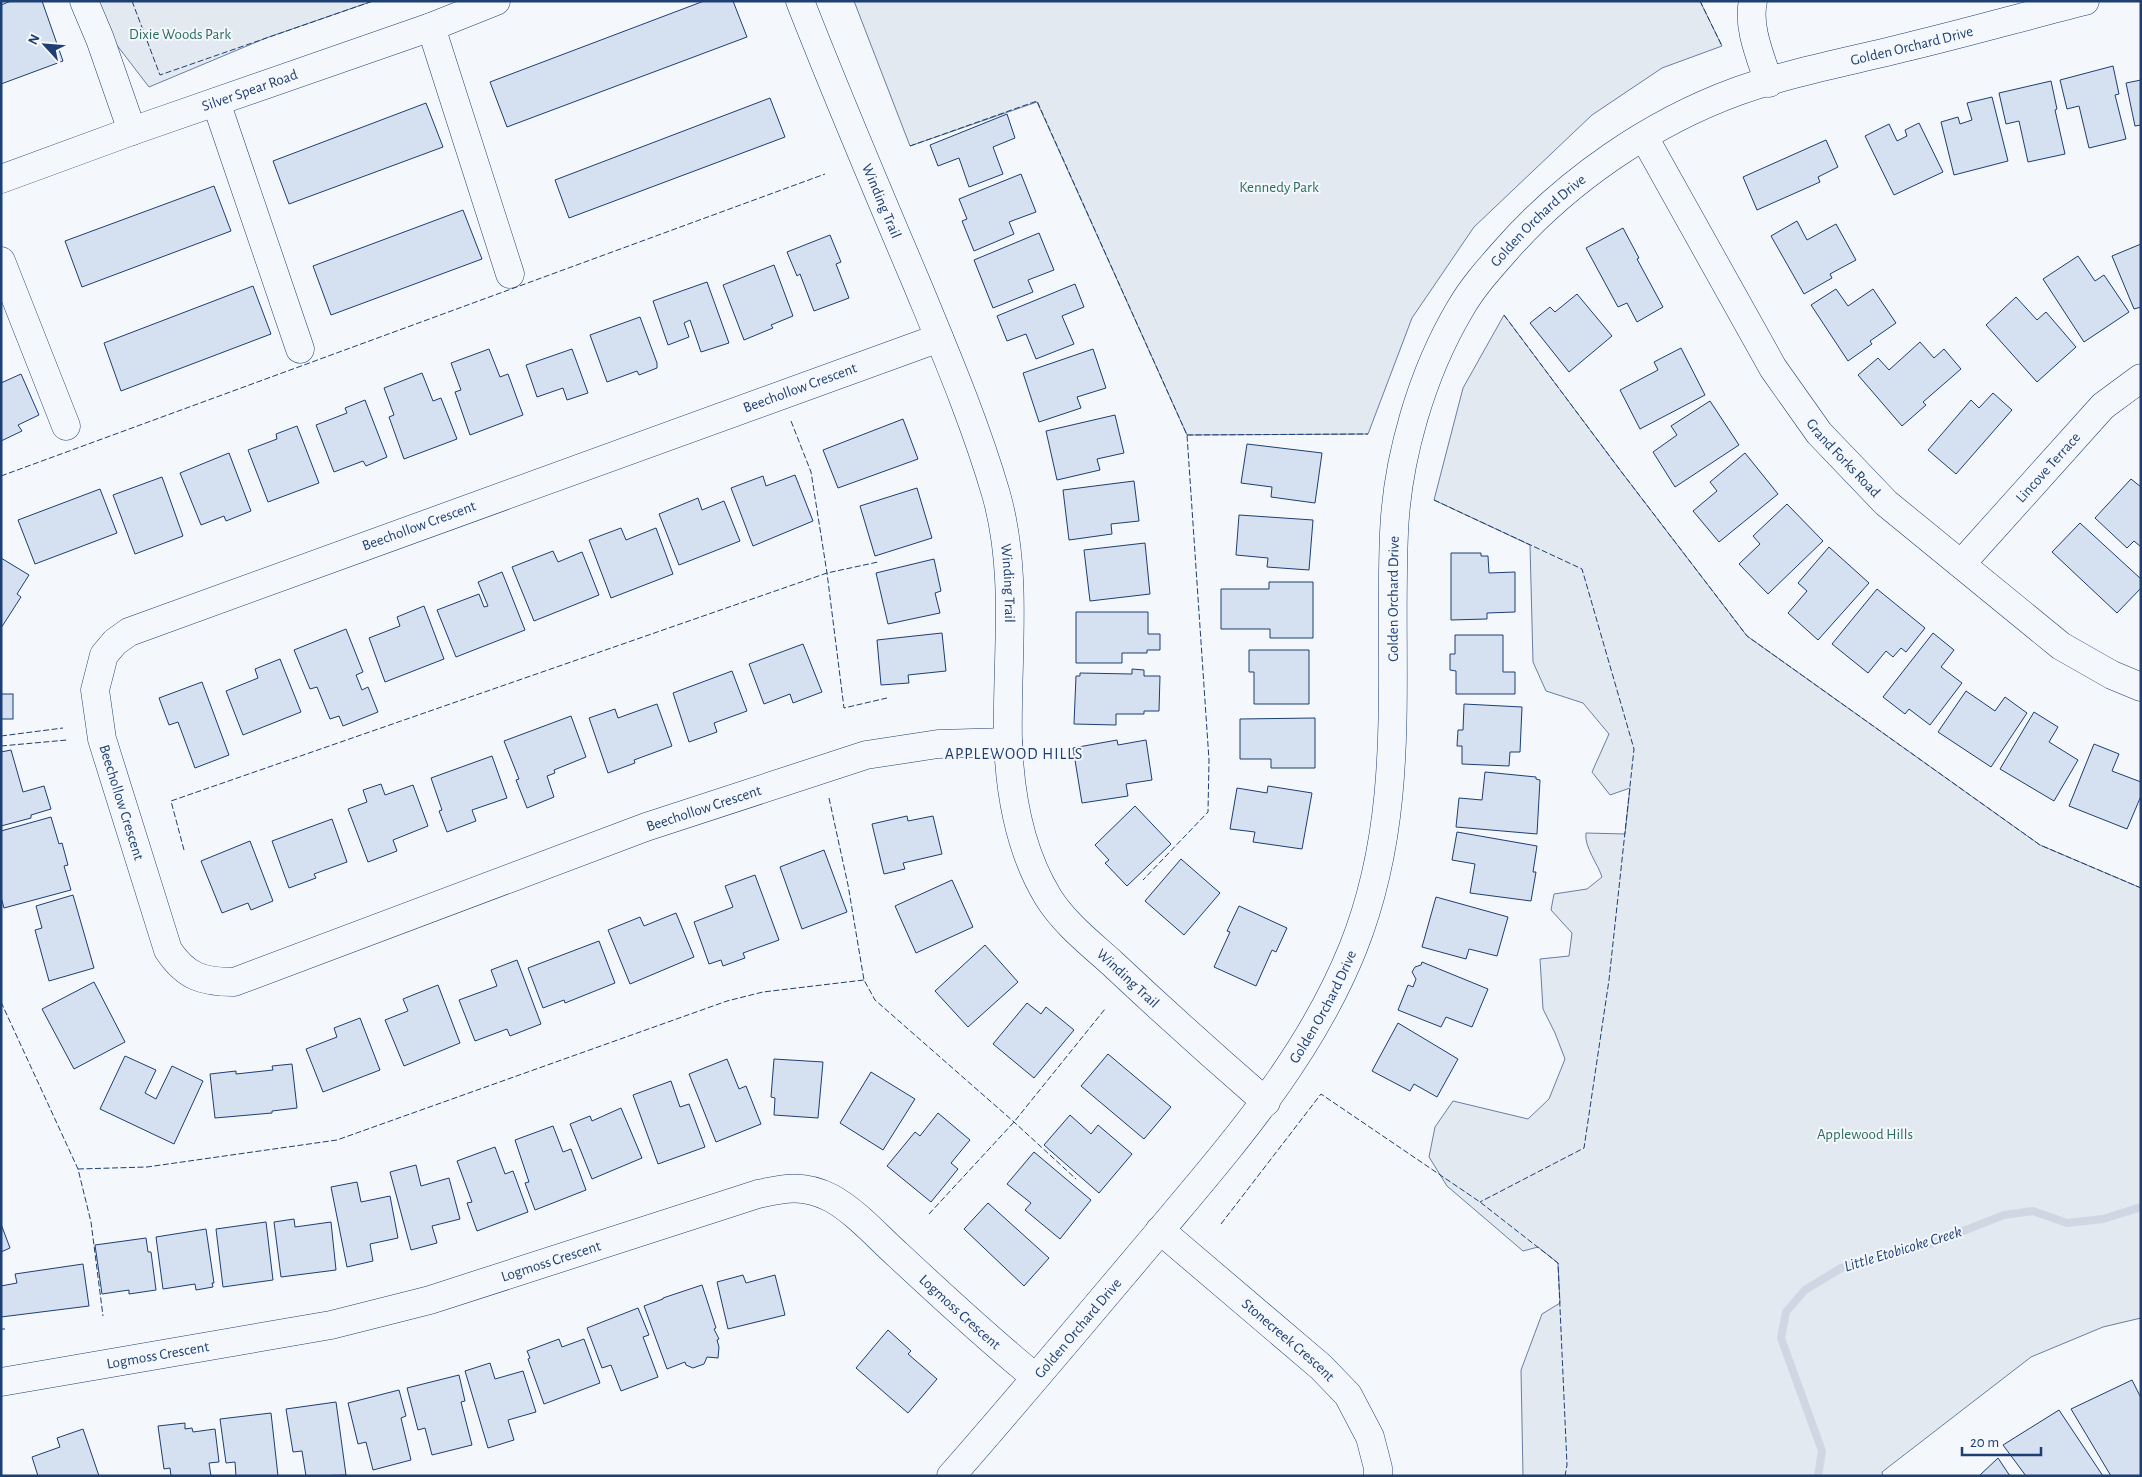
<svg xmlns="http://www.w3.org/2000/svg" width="2142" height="1477" font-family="'Alegreya Sans',sans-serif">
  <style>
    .green { fill: #e3e9f0; stroke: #687fa3 }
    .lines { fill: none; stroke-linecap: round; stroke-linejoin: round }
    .stream { stroke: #cfd7e4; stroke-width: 8 }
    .building { fill: #d5e0f0; stroke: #1d3f73 }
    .minor-casing { stroke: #1d3f73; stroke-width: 29 }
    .minor { stroke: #f4f7fb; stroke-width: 28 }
    .fence { stroke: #1d3f73; stroke-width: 1; stroke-dasharray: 6 2.5; stroke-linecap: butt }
    .labels { text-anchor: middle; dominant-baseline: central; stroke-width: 4; stroke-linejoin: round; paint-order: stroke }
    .park-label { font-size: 15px; fill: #2c6c60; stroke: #f4f7fb }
    .street-label { font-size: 15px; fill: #1d3f73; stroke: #f4f7fb }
    .neighbourhood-label { font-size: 16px; letter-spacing: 1px; fill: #1d3f73; stroke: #f4f7fb }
    .water-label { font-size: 16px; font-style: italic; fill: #1d3f73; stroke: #f4f7fb }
  </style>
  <rect width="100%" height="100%" fill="#f4f7fb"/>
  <g class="green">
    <path d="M83 1H373L266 38 149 87Z"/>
    <path d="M854 1H1700L1722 46 1662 68 1592 115 1474 227 1412 318 1368 434 1187 435 1037 102 910 146Z"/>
    <path d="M1504 315 1620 470 1747 636 2040 845 2141 888V1318L2103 1327 2031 1357 1882 1472 1883 1476H1523L1521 1370 1542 1314 1560 1303 1558 1263 1538 1247 1523 1251 1447 1186 1429 1157 1435 1127 1453 1101 1528 1119 1549 1099 1565 1059 1555 1033 1543 1009 1540 959 1569 956 1572 933 1551 910 1554 894 1587 889 1602 877C1598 864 1584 847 1586 833L1625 834 1630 788 1610 795 1592 772 1609 734 1583 703 1546 691 1533 662 1530 545 1434 500 1463 388Z"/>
  </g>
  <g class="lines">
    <path class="stream" d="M1818 1476 1822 1451 1781 1338 1786 1312 1805 1290 1841 1268 1930 1244 2004 1215 2033 1211 2067 1223 2103 1219 2141 1207"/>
  </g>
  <g class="building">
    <path d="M11 1H42L63 61 1 84V5Z"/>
    <path d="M704 1H733L747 37 507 127 490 82Z"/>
    <path d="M2113 66 2119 94 2115 95 2126 139 2089 148 2079 106 2067 109 2060 80Z"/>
    <path d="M2141 80V125L2135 126 2126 83Z"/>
    <path d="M2051 81 2057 109 2055 110 2065 154 2028 162 2019 121 2006 124 1999 93Z"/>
    <path d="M1992 97 2008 161 1954 175 1941 122 1958 117 1960 124 1972 120 1967 103Z"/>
    <path d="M770 98 785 137 569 218 555 180Z"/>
    <path d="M426 103 443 147 289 204 273 161Z"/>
    <path d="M1007 114 1015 138 993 147 1003 174 969 187 959 158 938 166 930 145Z"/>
    <path d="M1919 123 1943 172 1894 195 1865 136 1889 124 1897 141 1907 136 1905 130Z"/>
    <path d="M1826 140 1838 167 1818 177 1820 182 1757 210 1743 177Z"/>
    <path d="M1021 174 1036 212 1009 222 1014 234 974 251 962 221 967 219 959 199Z"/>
    <path d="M214 186 231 231 82 287 65 241Z"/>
    <path d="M463 210 482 259 331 315 313 266Z"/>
    <path d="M1797 221 1807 240 1836 224 1856 260 1830 274 1832 278 1804 294 1771 236Z"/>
    <path d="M1623 228 1639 258 1637 259 1663 307 1637 322 1627 303 1618 307 1586 248Z"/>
    <path d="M1039 233 1054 270 1028 280 1033 292 993 308 974 260Z"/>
    <path d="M830 235 841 262 836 264 849 298 814 311 800 274 797 276 787 252Z"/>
    <path d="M2141 244V307L2134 309 2112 256Z"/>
    <path d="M2078 256 2095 281 2104 275 2129 312 2084 342 2043 279Z"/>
    <path d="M774 265 793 316 771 325 773 328 744 340 723 285Z"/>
    <path d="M707 282 729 343 701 352 690 320 684 323 689 337 668 345 653 301Z"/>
    <path d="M1075 284 1084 307 1062 316 1074 344 1036 359 1026 334 1007 341 997 316Z"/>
    <path d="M253 286 271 334 121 391 104 343Z"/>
    <path d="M1836 289 1848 306 1873 289 1896 323 1870 341 1872 344 1848 361 1811 305Z"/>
    <path d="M1577 294 1612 336 1569 372 1530 323 1550 307 1555 312Z"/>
    <path d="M2016 297 2037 320 2046 312 2076 347 2037 382 1986 325Z"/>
    <path d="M640 317 657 363V368L639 375 637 371 607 382 590 335Z"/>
    <path d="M1920 342 1934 358 1944 349 1961 369 1923 402 1926 405 1902 426 1858 375 1878 358 1889 370Z"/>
    <path d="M1681 348 1705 395 1640 429 1620 390 1658 370 1654 362Z"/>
    <path d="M489 349 500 377 508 374 523 415 470 435 455 392 461 390 451 363Z"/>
    <path d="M572 349 588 393 567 400 563 388 537 397 526 365Z"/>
    <path d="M1093 349 1106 388 1077 397 1081 408 1039 422 1023 373Z"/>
    <path d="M422 373 433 401 441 398 457 439 404 459 389 417 394 415 384 388Z"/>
    <path d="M21 374 39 415 18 425 22 431 1 441V383Z"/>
    <path d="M1993 393 2012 410 1956 474 1928 450 1971 400 1979 408Z"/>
    <path d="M365 400 387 457 366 466 363 461 334 472 316 425 347 413 345 408Z"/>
    <path d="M1710 401 1739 445 1675 487 1653 452 1677 435 1671 426Z"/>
    <path d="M1115 415 1124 453 1097 459 1100 470 1057 480 1046 431Z"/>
    <path d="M903 419 918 459 838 488 823 450Z"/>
    <path d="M297 426 319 483 268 502 248 450 277 439 276 434Z"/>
    <path d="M1247 444 1322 453 1315 503 1271 497 1272 487 1241 483Z"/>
    <path d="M229 453 251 511 226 521 224 516 201 525 180 473Z"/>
    <path d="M1745 453 1778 494 1719 542 1693 511 1717 491 1710 482Z"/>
    <path d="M795 475 813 521 753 546 731 488 763 476 766 486Z"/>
    <path d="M162 477 183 536 135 554 113 495Z"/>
    <path d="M2131 479 2141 487V547L2134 541 2127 548 2095 518Z"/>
    <path d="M1134 481 1139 521 1111 524 1112 534 1069 540 1063 490Z"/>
    <path d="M917 488 932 538 875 556 860 506Z"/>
    <path d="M100 489 117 533 35 564 18 520Z"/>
    <path d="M698 498 702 510 724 501 740 541 679 565 659 514Z"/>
    <path d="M1787 504 1823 541 1768 594 1739 564 1760 544 1753 536Z"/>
    <path d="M1239 515 1313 520 1309 570 1267 567 1268 558 1236 555Z"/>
    <path d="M2080 523 2141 579V588L2117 613 2052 552Z"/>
    <path d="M621 528 626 540 656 528 673 574 611 598 589 540Z"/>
    <path d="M1145 543 1150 594 1090 601 1084 550Z"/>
    <path d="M1829 547 1869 583 1818 640 1788 613 1807 591 1798 583Z"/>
    <path d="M553 551 558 562 582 552 599 595 534 621 512 567Z"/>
    <path d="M1451 553H1481V556H1488L1489 573 1515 572V612L1487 613V619L1451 620Z"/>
    <path d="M1 558 29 575 17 594 21 597 1 628Z"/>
    <path d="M934 559 941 591 935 593 940 613 888 624 876 573Z"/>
    <path d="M502 572 525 630 456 657 437 610 479 594 484 607 488 606 478 582Z"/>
    <path d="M1269 582H1313V638H1270V629H1221V589H1269Z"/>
    <path d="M1877 589 1925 628 1906 652 1901 648 1893 657 1886 651 1868 673 1832 644Z"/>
    <path d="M424 606 444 659 385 682 369 638 400 626 397 617Z"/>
    <path d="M1076 612H1148V634H1160V650H1147V653H1122V663H1076Z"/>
    <path d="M346 629 363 672 356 675 362 690 368 687 378 712 343 726 339 716 330 719 317 687 310 689 294 650Z"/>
    <path d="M942 633 946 671 908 675 909 683 881 685 877 640Z"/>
    <path d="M1933 633 1954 650 1941 667 1962 683 1930 725 1909 709 1905 714 1883 697Z"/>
    <path d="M1455 635H1503V672H1515V694H1456V671L1450 670V654H1455Z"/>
    <path d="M803 644 822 692 793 703 790 694 764 704 749 664Z"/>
    <path d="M1249 650H1309V704H1254V672H1249Z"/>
    <path d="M280 659 301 712 243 735 226 691 258 678 255 669Z"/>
    <path d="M1132 669 1144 670V676H1160L1159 711H1144V714H1116V725L1074 724 1076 676H1080V673L1132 674Z"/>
    <path d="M732 671 747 711 714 723 717 732 689 742 673 693Z"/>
    <path d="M202 682 229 755 195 768 178 722 169 725 159 698Z"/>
    <path d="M1966 691 1995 711 2005 697 2027 713 1991 767 1938 732Z"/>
    <rect x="1" y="694" width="12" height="25"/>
    <path d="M657 704 672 746 634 760 635 763 608 773 589 718 615 709 618 718Z"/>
    <path d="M1464 704 1522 707 1520 752H1510L1509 766 1462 764V746H1457L1458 730H1463Z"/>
    <path d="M2034 712 2058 727 2049 742 2078 760 2054 801 2000 769Z"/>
    <path d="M571 716 586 757 554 770 555 773 547 776 554 797 527 808 516 780 519 779 504 741Z"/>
    <path d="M1315 718V768H1271V759H1240V719Z"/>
    <path d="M1117 740 1118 745 1146 740 1152 780 1126 784 1128 796 1082 803 1073 748Z"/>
    <path d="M2094 744 2119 754 2112 771 2141 782V796L2127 829 2069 806Z"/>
    <path d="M11 750 23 792 44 786 51 809 31 815V818L1 826V752Z"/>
    <path d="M492 756 507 798 472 810 476 821 447 832 439 811 442 810 431 778Z"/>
    <path d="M1485 772 1536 777V779L1540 780 1537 834 1456 827 1459 798 1482 800Z"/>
    <path d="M381 784 385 795 413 785 428 826 393 840 397 851 368 862 348 809 367 802 363 790Z"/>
    <path d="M1268 786 1312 793 1302 849 1253 842 1255 832 1230 829 1237 788 1267 793Z"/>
    <path d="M1135 806 1171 844 1127 886 1105 863 1109 860 1095 845Z"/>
    <path d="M907 816 908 821 933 816 942 854 903 863 905 869 884 874 872 824Z"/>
    <path d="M51 817 59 844 62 843 68 865 64 866 71 890 4 908 1 897V831Z"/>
    <path d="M332 819 347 862 314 874 316 878 289 888 272 841Z"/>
    <path d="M1457 832 1537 846 1533 872H1536L1531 901 1470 893 1475 864 1452 860Z"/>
    <path d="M250 841 273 901 251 910 248 903 222 913 201 861Z"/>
    <path d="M824 850 847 912 802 929 780 867Z"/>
    <path d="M1181 859 1220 893 1184 935 1145 901Z"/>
    <path d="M755 875 779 940 743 953 745 958 723 966 721 960 709 964 694 922 733 907 725 886Z"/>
    <path d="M952 880 973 927 916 953 895 906Z"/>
    <path d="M73 895 94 968 49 981 35 930 42 928 36 906Z"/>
    <path d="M1436 897 1508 917 1497 956 1469 949 1466 959 1422 947Z"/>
    <path d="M1239 906 1287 928 1276 952 1272 950 1256 986 1214 967 1230 932 1227 931Z"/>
    <path d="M676 913 694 957 630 984 608 930 640 917 644 926Z"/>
    <path d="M599 941 615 983 565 1003 564 1000 543 1008 528 968Z"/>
    <path d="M985 945 1018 982 968 1027 935 991Z"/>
    <path d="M517 960 541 1024 510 1036 507 1029 475 1041 459 1000 497 986 491 970Z"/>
    <path d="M1422 962 1488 989 1472 1027 1446 1017 1441 1027 1398 1010 1408 985 1413 987 1416 979 1412 972 1415 967 1421 965Z"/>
    <path d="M94 982 125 1042 74 1069 42 1009Z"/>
    <path d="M438 985 460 1043 404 1066 385 1020 408 1011 403 999Z"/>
    <path d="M1027 1003 1041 1014 1046 1007 1074 1030 1034 1078 993 1044Z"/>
    <path d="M360 1018 380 1070 323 1092 306 1049 337 1037 334 1028Z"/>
    <path d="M1398 1023 1458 1059 1437 1097 1414 1084 1410 1091 1372 1071Z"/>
    <path d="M1108 1054 1171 1107 1144 1139 1081 1086Z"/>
    <path d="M125 1056 156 1070 145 1093 156 1099 172 1066 203 1081 174 1144 100 1109Z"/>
    <path d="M727 1059 739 1089 746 1086 761 1124 716 1142 689 1074Z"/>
    <path d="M774 1059 823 1062 818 1118 774 1115 775 1098 771 1097Z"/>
    <path d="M292 1064 297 1108 272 1111V1113L215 1118 210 1074 236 1071V1074L273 1070 272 1066Z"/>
    <path d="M871 1072 915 1099 883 1150 840 1123Z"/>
    <path d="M671 1081 680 1107 689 1104 705 1147 658 1164 633 1095Z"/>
    <path d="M621 1108 642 1158 592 1179 570 1124 590 1116 592 1121Z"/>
    <path d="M938 1113 970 1140 951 1163 958 1169 931 1202 887 1166 915 1132 920 1136Z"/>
    <path d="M1070 1115 1091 1134 1098 1125 1132 1154 1099 1193 1044 1145Z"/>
    <path d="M553 1126 563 1152 571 1149 586 1190 535 1210 525 1183 529 1182 515 1140Z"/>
    <path d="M495 1147 505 1174 513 1171 528 1212 477 1231 467 1203 472 1202 457 1161Z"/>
    <path d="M1034 1152 1091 1200 1060 1239 1025 1210 1031 1203 1007 1184Z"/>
    <path d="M416 1165 421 1186 449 1178 460 1219 432 1226 437 1243 411 1250 390 1172Z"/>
    <path d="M357 1182 361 1202 390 1196 398 1238 370 1244 373 1261 347 1267 331 1187Z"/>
    <path d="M988 1203 1049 1258 1024 1286 964 1229Z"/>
    <path d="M294 1219 295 1227 331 1222 336 1270 281 1277 274 1222Z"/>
    <path d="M266 1222 273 1280 223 1287 216 1229Z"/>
    <path d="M1 1224 10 1248 1 1252Z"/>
    <path d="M206 1229 214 1283H212L213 1287 196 1290 195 1284 163 1289 156 1237Z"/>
    <path d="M146 1238 148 1252H151L156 1290 129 1294V1290L102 1294 95 1245Z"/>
    <path d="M83 1264 89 1306 1 1317V1286L17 1283 15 1274Z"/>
    <path d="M743 1275 746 1283 775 1275 785 1315 728 1329 717 1282Z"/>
    <path d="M702 1285 716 1328 714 1329 719 1339 717 1340 719 1347 718 1358 707 1357 704 1364 693 1368 686 1365 685 1362 667 1369 644 1306 663 1299V1298Z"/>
    <path d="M638 1308 649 1335 643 1337 658 1377 621 1391 611 1365 602 1368 587 1328Z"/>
    <path d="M888 1330 911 1351 908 1354 937 1379 908 1413 856 1368Z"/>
    <path d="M559 1339 562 1347 584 1339 600 1383 544 1404 528 1359 530 1358 527 1351Z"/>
    <path d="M490 1363 495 1379 523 1371 536 1412 508 1420 514 1440 488 1448 465 1371Z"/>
    <path d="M459 1375 465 1401 461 1402 472 1445 432 1455 425 1428 418 1430 407 1388Z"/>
    <path d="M2132 1380 2141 1398V1476H2111L2071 1409Z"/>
    <path d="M399 1390 406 1416 401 1418 411 1460 373 1470 366 1442 358 1444 348 1403Z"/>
    <path d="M336 1402 346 1475 306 1476 302 1451 293 1452 286 1409Z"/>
    <path d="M2059 1410 2103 1476H2026L2003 1445Z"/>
    <path d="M271 1413 278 1476H236L235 1462 226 1463 220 1419Z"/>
    <path d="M185 1423V1429L192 1428 193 1432 215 1429 219 1462 209 1463 211 1476H171L170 1468 164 1469 158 1426Z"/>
    <path d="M83 1429 99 1476H38L32 1457 60 1447 57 1438Z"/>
    <path d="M1998 1458 2010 1476H1979Z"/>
  </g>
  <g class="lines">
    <defs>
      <g id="minor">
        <path d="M84 1 100 39 132 131"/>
        <path id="s1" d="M800 1C837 96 877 190 917 284 945 352 975 422 996 494 1019 575 1006 659 1008 742 1010 795 1020 851 1048 897 1064 923 1091 944 1113 964 1163 1011 1214 1057 1266 1102"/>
        <path d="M1753 1C1747 27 1761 58 1769 83"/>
        <path d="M431 27 510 274"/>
        <path d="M216 102 300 349"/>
        <path id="s2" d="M1644 137 1773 368 1819 433 1886 503 2061 646 2112 675 2141 687"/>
        <path id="s3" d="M1 179 132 131 431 27 496 1"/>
        <path d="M1 261 66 426"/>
        <path id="s4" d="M939 338 129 632 115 642 104 655 95 690 102 739 168 950C186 977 203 982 234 982L646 827 866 755 938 744 1008 742"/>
        <path id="s5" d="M1961 564 2103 406 2141 378"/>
        <path id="s6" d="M1160 1230 1321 1367 1348 1395 1370 1437 1378 1468V1476"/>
        <path id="s7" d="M1 1382 331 1325 430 1300 758 1194C785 1188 804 1184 831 1198 855 1211 878 1237 898 1255 943 1297 987 1338 1035 1377"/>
        <path id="s8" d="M951 1476C1023 1394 1093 1310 1164 1226 1237 1139 1310 1055 1353 948 1408 810 1388 676 1394 533 1397 458 1422 373 1460 309 1472 288 1488 270 1504 252 1565 182 1650 123 1738 91 1792 72 1851 61 1907 47 1966 33 2025 16 2085 1"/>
      </g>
    </defs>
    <use href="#minor" class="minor-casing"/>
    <use href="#minor" class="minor"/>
    <g class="fence">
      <path d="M132 1 160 75 373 1"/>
      <path d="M1700 1 1722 46"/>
      <path d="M910 146 1037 101 1187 435 1209 760 1208 812 1143 880"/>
      <path d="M1504 315 1620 470 1747 636 2040 845 2141 888"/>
      <path d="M791 421 811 472 827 573 844 708 887 698"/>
      <path d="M1187 435 1368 434"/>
      <path d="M1 476 825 174"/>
      <path d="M1434 500 1582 569 1634 749 1609 980 1584 1148 1480 1202"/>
      <path d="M1 736 63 728"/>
      <path d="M1 746 67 740"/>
      <path d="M829 798 848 885 864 980 875 1000 1014 1122 1076 1179"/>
      <path d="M184 850 171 801 827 573 878 562"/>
      <path d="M1 1002 78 1169 91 1222 103 1316"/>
      <path d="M78 1169 147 1167 337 1140 727 1001 763 992 864 980"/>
      <path d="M929 1214 1014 1122 1105 1009"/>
      <path d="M1221 1224 1321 1094 1480 1202 1558 1263 1567 1465 1565 1476"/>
      <path d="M1 1329H5"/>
    </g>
  </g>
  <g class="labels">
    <g class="park-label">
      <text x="180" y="34">Dixie Woods Park</text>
      <text x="1279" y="187">Kennedy Park</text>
      <text x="1865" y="1134">Applewood Hills</text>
    </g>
    <g class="street-label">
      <text stroke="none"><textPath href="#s8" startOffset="1860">Golden Orchard Drive</textPath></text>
      <text stroke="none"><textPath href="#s3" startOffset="264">Silver Spear Road</textPath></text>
      <text stroke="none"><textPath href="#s1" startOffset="216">Winding Trail</textPath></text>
      <text stroke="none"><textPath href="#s8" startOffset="1440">Golden Orchard Drive</textPath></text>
      <text transform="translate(800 388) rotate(-20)">Beechollow Crescent</text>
      <text stroke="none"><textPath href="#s2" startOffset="379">Grand Forks Road</textPath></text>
      <text stroke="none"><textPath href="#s5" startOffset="130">Lincove Terrace</textPath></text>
      <text transform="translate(419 526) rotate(-20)">Beechollow Crescent</text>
      <text stroke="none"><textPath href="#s1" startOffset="621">Winding Trail</textPath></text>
      <text stroke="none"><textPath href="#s8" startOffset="1020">Golden Orchard Drive</textPath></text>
      <text stroke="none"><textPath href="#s4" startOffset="1048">Beechollow Crescent</textPath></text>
      <text stroke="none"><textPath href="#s4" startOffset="1781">Beechollow Crescent</textPath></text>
      <text stroke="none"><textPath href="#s1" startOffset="1056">Winding Trail</textPath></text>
      <text stroke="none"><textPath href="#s8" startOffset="600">Golden Orchard Drive</textPath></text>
      <text stroke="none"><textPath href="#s7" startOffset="564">Logmoss Crescent</textPath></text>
      <text stroke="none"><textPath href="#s7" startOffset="1029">Logmoss Crescent</textPath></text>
      <text stroke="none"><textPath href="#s8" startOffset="195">Golden Orchard Drive</textPath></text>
      <text stroke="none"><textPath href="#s6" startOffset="169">Stonecreek Crescent</textPath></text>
      <text stroke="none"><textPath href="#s7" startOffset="159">Logmoss Crescent</textPath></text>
    </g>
    <g class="neighbourhood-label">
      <text x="1014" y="754">APPLEWOOD HILLS</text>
    </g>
    <g class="water-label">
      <text transform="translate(1903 1249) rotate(-17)">Little Etobicoke Creek</text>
    </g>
  </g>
  <rect width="2142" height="1477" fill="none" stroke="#1d3f73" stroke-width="5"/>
  <g transform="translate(45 45) rotate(296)" stroke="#f4f7fb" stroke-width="4" paint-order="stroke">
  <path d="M0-4L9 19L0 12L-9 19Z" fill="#1d3f73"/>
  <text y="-8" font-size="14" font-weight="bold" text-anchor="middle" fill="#1d3f73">N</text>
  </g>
  <path d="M1962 1447v8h79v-8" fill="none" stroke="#1d3f73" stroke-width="2.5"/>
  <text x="1970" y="1447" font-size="15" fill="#1d3f73" stroke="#f4f7fb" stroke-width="4" paint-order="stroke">20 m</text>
</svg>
